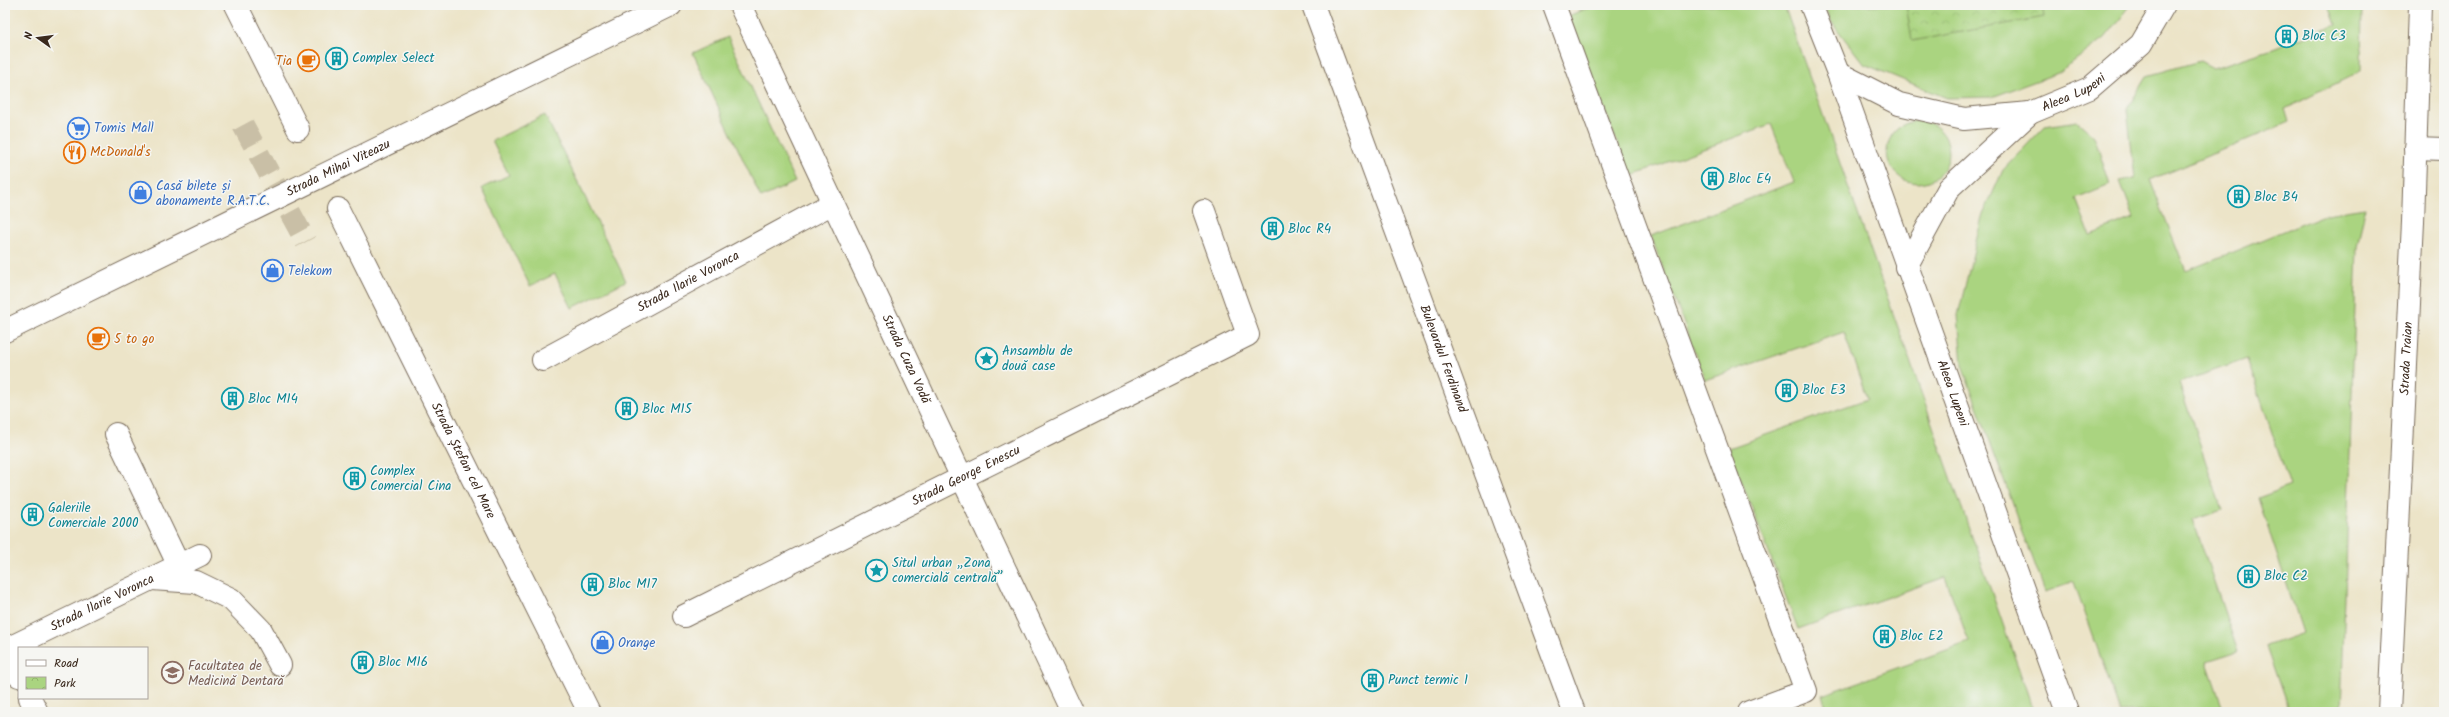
<svg xmlns="http://www.w3.org/2000/svg" width="2449" height="717" font-family="Kalam,sans-serif">
  <style>
    .green { fill: #aad480; stroke: #727f4f }
    .park { fill: url(#park-crowns); stroke: #727f4f }
    .lines { fill: none; stroke-linecap: round; stroke-linejoin: round }
    .minor-tunnel { stroke: #c9bfa6; stroke-width: 22; stroke-dasharray: 22 11; stroke-linecap: butt }
    .minor-casing { stroke: #796b5a; stroke-width: 24 }
    .major-casing { stroke: #796b5a; stroke-width: 24 }
    .minor { stroke: #fff; stroke-width: 22 }
    .major { stroke: #fff; stroke-width: 22 }
    .labels { text-anchor: middle; dominant-baseline: central; stroke-width: 3; stroke-linejoin: round; paint-order: stroke }
    .culture-label { font-size: 13px; fill: #0d838f; stroke: #f6f6f2; text-anchor: start }
    .food-label { font-size: 13px; fill: #c56008; stroke: #f6f6f2; text-anchor: start }
    .street-label { font-size: 13px; fill: #3b2a1e; stroke: #f6f6f2 }
    .shop-label { font-size: 13px; fill: #366cbe; stroke: #f6f6f2; text-anchor: start }
    .education-label { font-size: 13px; fill: #785e54; stroke: #f6f6f2; text-anchor: start }
  </style>
  <defs>
    <pattern id="park-crowns" width="20" height="18" patternUnits="userSpaceOnUse"><rect width="20" height="18" fill="#aad480"/><path d="M2 6a3 3 0 1 1 6 0M12 15a3 3 0 1 1 6 0" fill="none" stroke="#93b66e"/></pattern>
  </defs>
  <rect width="100%" height="100%" fill="#f6f6f2"/>
  <filter id="ink" filterUnits="userSpaceOnUse"><feTurbulence type="fractalNoise" baseFrequency=".025" numOctaves="2"/><feDisplacementMap in="SourceGraphic" scale="8" xChannelSelector="R" yChannelSelector="G"/><feConvolveMatrix kernelMatrix="1 2 1 2 8 2 1 2 1" color-interpolation-filters="sRGB"/></filter>
  <filter id="wash" filterUnits="userSpaceOnUse"><feTurbulence type="fractalNoise" baseFrequency=".012" numOctaves="4" result="noise"/><feDisplacementMap in="SourceGraphic" scale="16" xChannelSelector="R" yChannelSelector="G"/><feGaussianBlur stdDeviation="0.9" result="paint"/><feColorMatrix in="noise" values="0 0 0 0 0 0 0 0 0 0 0 0 0 0 0 0 0 1.4 0 .05"/><feComposite in="paint" operator="in"/></filter>
  <g filter="url(#wash)">
    <rect width="100%" height="100%" fill="#ece4c8"/>
    <g class="green">
      <path d="M1595 5H1784L2034 712H1828L1822 695 1969 642 1945 577 1798 629 1729 448 1867 399 1844 332 1705 380 1651 236 1794 182 1771 124 1630 176 1568 16Z"/>
      <path d="M1824 5H2131L2105 38 2058 73 1992 97 1947 98 1864 64 1830 20Z"/>
      <path d="M2329 5H2362L2361 71 2285 109 2289 122 2150 180 2186 271 2326 214 2365 208 2357 248 2341 712H2289L2266 646 2303 633 2258 498 2290 486 2247 359 2179 383 2222 510 2193 520 2238 652 2207 662 2224 712H2120L2074 582 2045 592 1962 365 1958 315 1982 217 2003 170 2045 126 2077 121 2094 136 2110 185 2076 199 2090 235 2134 218 2120 181 2135 178 2127 109 2147 76 2200 61 2213 68 2273 49 2336 24Z"/>
      <path d="M728 37 795 182 761 198 693 53Z"/>
      <path d="M545 115 626 281 572 308 555 274 530 286 482 188 509 175 492 141Z"/>
      <circle cx="1918" cy="152" r="31"/>
    </g>
    <path class="park" d="M1906 5H2042L2044 17 1912 41Z"/>
  </g>
  <g filter="url(#ink)">
    <g class="lines">
      <path class="minor-tunnel" d="M243 125 306 242"/>
      <defs>
        <g id="minor">
          <path d="M236 5 298 129"/>
          <path id="s1" d="M740 5 1072 712"/>
          <path d="M1554 5 1806 691 1749 712"/>
          <path id="s2" d="M1811 5 1838 73 1899 104 1964 119 2030 113 2090 88 2141 44 2164 5"/>
          <path id="s3" d="M1838 73 2067 712"/>
          <path d="M2415 148 2444 149"/>
          <path id="s4" d="M338 209 589 712"/>
          <path d="M1906 267 1949 188 2030 113"/>
          <path id="s5" d="M5 331 671 5"/>
          <path id="s6" d="M543 360 833 203"/>
          <path d="M116 434 179 566"/>
          <path d="M152 579 196 582 231 599 261 630 280 665"/>
          <path id="s7" d="M684 616 1248 335 1204 211"/>
          <path d="M5 647 19 676"/>
          <path id="s8" d="M5 650 200 555"/>
          <path d="M30 698 37 712"/>
          <path id="s9" d="M2389 712 2413 222 2420 5"/>
        </g>
        <g id="major">
          <path id="s10" d="M1313 5 1574 712"/>
        </g>
      </defs>
      <use href="#minor" class="minor-casing"/>
      <use href="#major" class="major-casing"/>
      <use href="#minor" class="minor"/>
      <use href="#major" class="major"/>
    </g>
  </g>
  <defs>
    <symbol id="building-ring" viewBox="-11 -11 22 22"><circle r="9.5" fill="#f6f6f2" stroke="#0f9aa8" stroke-width="1.5"/><path d="M-4-6H4V6H1V3H-1V6H-4ZM-2.5-4.3h1.7v1.8h-1.7ZM.8-4.3h1.7v1.8H.8ZM-2.5-1h1.7V.8h-1.7ZM.8-1h1.7V.8H.8Z" fill="#0f9aa8"/></symbol>
    <symbol id="cafe-ring" viewBox="-11 -11 22 22"><circle r="9.5" fill="#f6f6f2" stroke="#e8710a" stroke-width="1.5"/><path d="M-5.5-4.5H6V0H3Q3 3.5 0 3.5H-2.5Q-5.5 3.5-5.5 0ZM3-3.2v2h1.7v-2ZM-6 4.5H4V6H-6Z" fill="#e8710a"/></symbol>
    <symbol id="supermarket-ring" viewBox="-11 -11 22 22"><circle r="9.5" fill="#f6f6f2" stroke="#3f7fe0" stroke-width="1.5"/><path d="M-6-5.5h2.5l.6 2H6L4.5 2H-2.5L-4.4-4H-6ZM-1.5 3.2a1.3 1.3 0 1 0 .1 0ZM3 3.2a1.3 1.3 0 1 0 .1 0Z" fill="#3f7fe0"/></symbol>
    <symbol id="restaurant-ring" viewBox="-11 -11 22 22"><circle r="9.5" fill="#f6f6f2" stroke="#e8710a" stroke-width="1.5"/><path d="M-5-6h1v4h1v-4h1v4h1v-4h1v5L-1.5 .5V6h-2V.5L-5-1ZM5-6V6H3V1.5H1.5Q1.5-4 5-6Z" fill="#e8710a"/></symbol>
    <symbol id="shop-ring" viewBox="-11 -11 22 22"><circle r="9.5" fill="#f6f6f2" stroke="#3f7fe0" stroke-width="1.5"/><path d="M-5-2.5h2.3a2.7 3.5 0 0 1 5.4 0H5L5.5 6h-11ZM-1.5-2.5h3a1.5 2.3 0 0 0-3 0Z" fill="#3f7fe0"/></symbol>
    <symbol id="sight-ring" viewBox="-11 -11 22 22"><circle r="9.5" fill="#f6f6f2" stroke="#0f9aa8" stroke-width="1.5"/><path d="M0-6L1.8-2.2L6-1.7L2.9 1.2L3.7 5.4L0 3.3L-3.7 5.4L-2.9 1.2L-6-1.7L-1.8-2.2Z" fill="#0f9aa8"/></symbol>
    <symbol id="university-ring" viewBox="-11 -11 22 22"><circle r="9.5" fill="#f6f6f2" stroke="#8d6e63" stroke-width="1.5"/><path d="M0-5L7-2L0 1L-7-2ZM-4 1L0 2.5L4 1V4Q0 6-4 4Z" fill="#8d6e63"/></symbol>
  </defs>
  <g fill-rule="evenodd">
    <use href="#building-ring" x="2274" y="24" width="25" height="25"/>
    <use href="#building-ring" x="324" y="46" width="25" height="25"/>
    <use href="#cafe-ring" x="296" y="48" width="25" height="25"/>
    <use href="#supermarket-ring" x="66" y="116" width="25" height="25"/>
    <use href="#restaurant-ring" x="62" y="140" width="25" height="25"/>
    <use href="#building-ring" x="1700" y="166" width="25" height="25"/>
    <use href="#shop-ring" x="128" y="180" width="25" height="25"/>
    <use href="#building-ring" x="2226" y="184" width="25" height="25"/>
    <use href="#building-ring" x="1260" y="216" width="25" height="25"/>
    <use href="#shop-ring" x="260" y="258" width="25" height="25"/>
    <use href="#cafe-ring" x="86" y="326" width="25" height="25"/>
    <use href="#sight-ring" x="974" y="346" width="25" height="25"/>
    <use href="#building-ring" x="1774" y="378" width="25" height="25"/>
    <use href="#building-ring" x="220" y="386" width="25" height="25"/>
    <use href="#building-ring" x="614" y="396" width="25" height="25"/>
    <use href="#building-ring" x="342" y="466" width="25" height="25"/>
    <use href="#building-ring" x="20" y="502" width="25" height="25"/>
    <use href="#sight-ring" x="864" y="558" width="25" height="25"/>
    <use href="#building-ring" x="2236" y="564" width="25" height="25"/>
    <use href="#building-ring" x="580" y="572" width="25" height="25"/>
    <use href="#building-ring" x="1872" y="624" width="25" height="25"/>
    <use href="#shop-ring" x="590" y="630" width="25" height="25"/>
    <use href="#building-ring" x="350" y="650" width="25" height="25"/>
    <use href="#university-ring" x="160" y="660" width="25" height="25"/>
    <use href="#building-ring" x="1360" y="668" width="25" height="25"/>
  </g>
  <g class="labels">
    <g class="culture-label">
      <text x="2302" y="36">Bloc C3</text>
      <text x="352" y="58">Complex Select</text>
      <text x="1728" y="179">Bloc E4</text>
      <text x="2254" y="197">Bloc B4</text>
      <text x="1288" y="229">Bloc R4</text>
      <text x="1002" y="351">Ansamblu de<tspan x="1002" dy="15">două case</tspan></text>
      <text x="1802" y="390">Bloc E3</text>
      <text x="248" y="399">Bloc M14</text>
      <text x="642" y="409">Bloc M15</text>
      <text x="370" y="471">Complex<tspan x="370" dy="15">Comercial Cina</tspan></text>
      <text x="48" y="508">Galeriile<tspan x="48" dy="15">Comerciale 2000</tspan></text>
      <text x="892" y="563">Situl urban „Zona<tspan x="892" dy="15">comercială centrală”</tspan></text>
      <text x="2264" y="576">Bloc C2</text>
      <text x="608" y="584">Bloc M17</text>
      <text x="1900" y="636">Bloc E2</text>
      <text x="378" y="662">Bloc M16</text>
      <text x="1388" y="680">Punct termic 1</text>
    </g>
    <g class="food-label">
      <text x="292" y="61" text-anchor="end">Tia</text>
      <text x="90" y="152">McDonald's</text>
      <text x="114" y="339">5 to go</text>
    </g>
    <g class="street-label">
      <text stroke="none"><textPath href="#s2" startOffset="323">Aleea Lupeni</textPath></text>
      <text stroke="none"><textPath href="#s5" startOffset="371">Strada Mihai Viteazu</textPath></text>
      <text stroke="none"><textPath href="#s6" startOffset="165">Strada Ilarie Voronca</textPath></text>
      <text stroke="none"><textPath href="#s1" startOffset="391">Strada Cuza Vodă</textPath></text>
      <text stroke="none"><textPath href="#s10" startOffset="377">Bulevardul Ferdinand</textPath></text>
      <text stroke="none"><textPath href="#s9" startOffset="354">Strada Traian</textPath></text>
      <text stroke="none"><textPath href="#s3" startOffset="340">Aleea Lupeni</textPath></text>
      <text stroke="none"><textPath href="#s4" startOffset="281">Strada Ștefan cel Mare</textPath></text>
      <text stroke="none"><textPath href="#s7" startOffset="315">Strada George Enescu</textPath></text>
      <text stroke="none"><textPath href="#s8" startOffset="108">Strada Ilarie Voronca</textPath></text>
    </g>
    <g class="shop-label">
      <text x="94" y="128">Tomis Mall</text>
      <text x="156" y="186">Casă bilete și<tspan x="156" dy="15">abonamente R.A.T.C.</tspan></text>
      <text x="288" y="271">Telekom</text>
      <text x="618" y="643">Orange</text>
    </g>
    <g class="education-label">
      <text x="188" y="666">Facultatea de<tspan x="188" dy="15">Medicină Dentară</tspan></text>
    </g>
  </g>
  <rect width="2449" height="717" fill="none" stroke="#f6f6f2" stroke-width="20"/>
  <rect x="18" y="647" width="130" height="52" fill="#f6f6f2" stroke="#aba49d"/>
  <rect x="26" y="660" width="20" height="6" fill="#ffffff" stroke="#aba49d"/>
  <text x="54" y="667" font-size="12" fill="#3b2a1e">Road</text>
  <rect x="26" y="677" width="20" height="12" fill="url(#park-crowns)" stroke="#aba49d"/>
  <text x="54" y="687" font-size="12" fill="#3b2a1e">Park</text>
  <g transform="translate(38 38) rotate(284)" stroke="#f6f6f2" stroke-width="3" paint-order="stroke">
  <path d="M0-3L7 15L0 10L-7 15Z" fill="#3b2a1e"/>
  <text y="-6" font-size="11" font-weight="bold" text-anchor="middle" fill="#3b2a1e">N</text>
  </g>
</svg>
